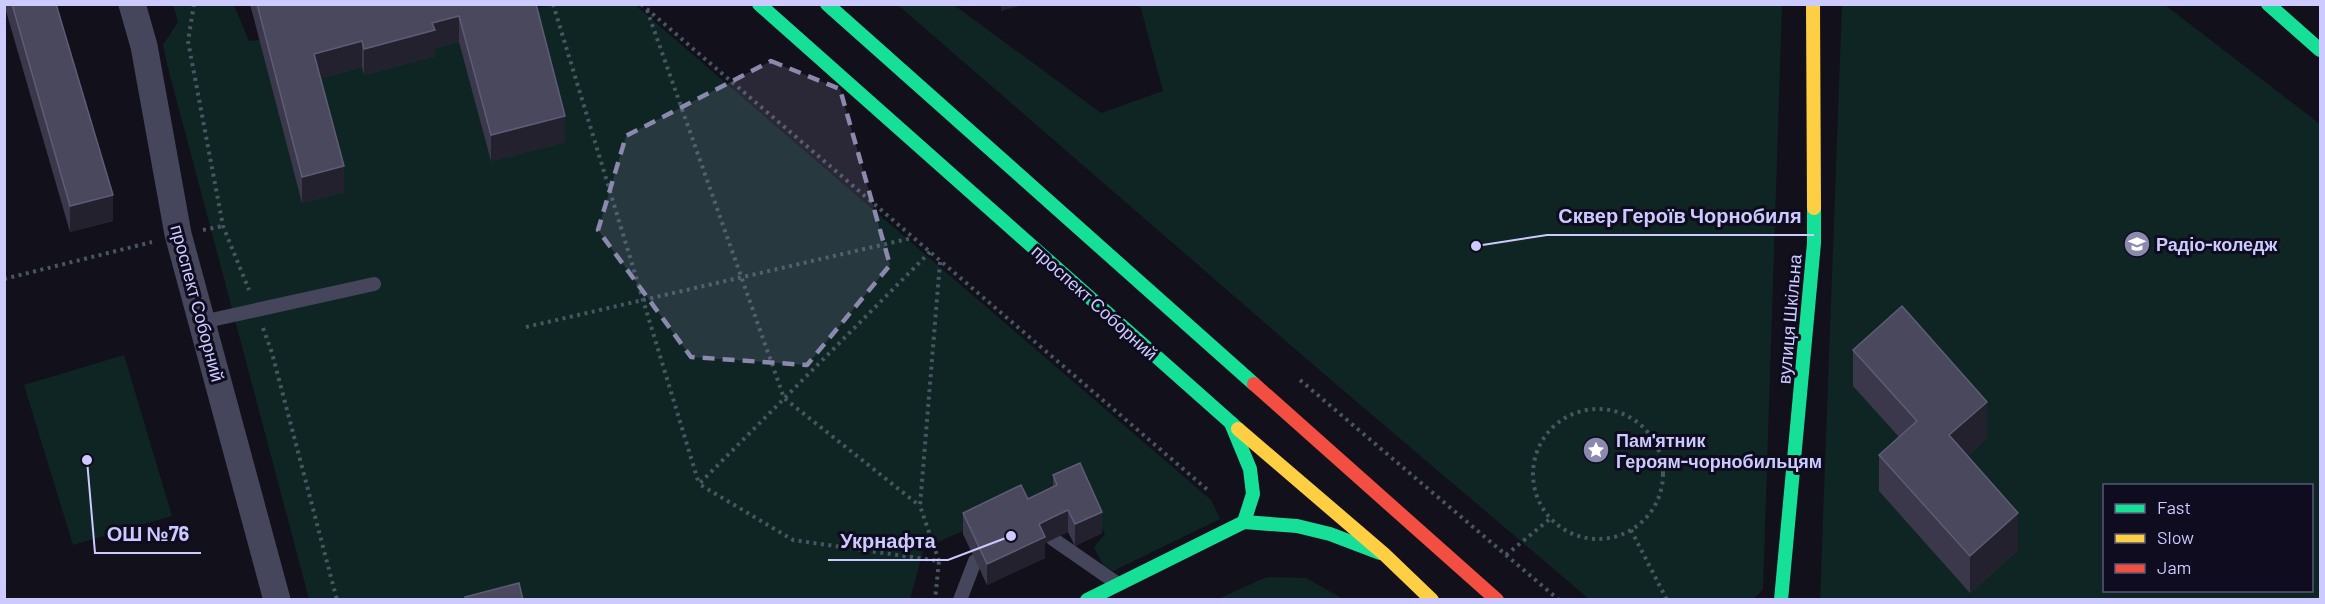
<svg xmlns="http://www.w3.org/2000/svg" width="2325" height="604" font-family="Barlow,sans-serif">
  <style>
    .green { fill: #0f2524; fill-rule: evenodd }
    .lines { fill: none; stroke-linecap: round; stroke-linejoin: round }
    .path { stroke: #475661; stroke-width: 4; stroke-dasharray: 3 4.5; stroke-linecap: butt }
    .lane { stroke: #45465b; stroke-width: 14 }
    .street { stroke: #45465b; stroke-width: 27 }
    .fast { stroke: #16e098; stroke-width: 14 }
    .slow { stroke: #ffcf43; stroke-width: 14 }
    .jam { stroke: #f24e42; stroke-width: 14 }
    .wall { fill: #3a384a }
    .shaded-wall { fill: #23212e }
    .building { fill: #4a485d; stroke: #5e5c76; stroke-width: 1.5 }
    .marked { fill: #8b89ae; fill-opacity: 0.2; stroke: #8b89ae; stroke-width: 4.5; stroke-dasharray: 12 8; stroke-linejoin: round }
    .labels { text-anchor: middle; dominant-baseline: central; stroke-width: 6; stroke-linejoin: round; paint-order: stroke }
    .poi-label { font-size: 18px; font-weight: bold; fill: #cccafe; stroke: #0e0c1e; text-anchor: start }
    .street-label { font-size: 18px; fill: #cccafe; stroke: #0e0c1e }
    .leader { fill: none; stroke: #cccafe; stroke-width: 2 }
    .callout-dot { fill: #cccafe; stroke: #0e0c1e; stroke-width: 2 }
    .callout-label { font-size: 20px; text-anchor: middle; font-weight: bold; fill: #cccafe; stroke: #0e0c1e; stroke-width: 6; stroke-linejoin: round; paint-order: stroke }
  </style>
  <rect width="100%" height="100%" fill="#12101a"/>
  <g class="green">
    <path d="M173 5H234L249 41 556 5H635L1211 500 1220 519 1113 571 1103 565 1094 547 1105 534 1079 481 924 548 910 599H309L167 64 163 45 178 22Z"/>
    <path d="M898 5H954L1101 113 1163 91 1140 5H1782L1763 589 1754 599H1589L1331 380Z"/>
    <path d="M1842 5H2165L2320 124V599L1820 600ZM2104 486H2312V590H2104Z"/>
    <path d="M124 355 172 516 73 545 24 385Z"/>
    <path d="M1267 577 1306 578 1343 599H1218Z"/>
  </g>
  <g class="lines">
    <g class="path">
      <path d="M194 4 188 41 223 226 249 290"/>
      <path d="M553 4 699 484"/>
      <path d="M641 4 1210 492"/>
      <path d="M647 10 784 398 920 506"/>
      <path d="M203 230 223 226"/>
      <path d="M930 252 699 484 793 540 939 561 935 600"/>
      <path d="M4 279 152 242"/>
      <path d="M526 327 912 238"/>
      <path d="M263 328 272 353 337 600"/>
      <path d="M1300 380 1559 600"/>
      <circle cx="1598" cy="474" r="65"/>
      <path d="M1631 530 1667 600"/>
      <path d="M1506 555 1551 518"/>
      <path d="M939 561 920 506 940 262"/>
    </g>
    <g class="lane">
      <path d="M202 322 374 284"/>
      <path d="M1053 539 1118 584"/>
      <path d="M960 600 975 561"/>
    </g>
    <path class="street" d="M132 4 144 46 178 234 277 600"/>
    <g class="fast">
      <path d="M759 4 1238 429"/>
      <path d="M827 4 1254 384"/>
      <path d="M2268 4 2320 50"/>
      <path d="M1231 423 1250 469 1253 494 1244 522"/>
      <path d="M1087 600 1244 522 1297 526 1330 534 1380 553"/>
      <path d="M1781 600 1814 243V208"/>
    </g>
    <g class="slow">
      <path d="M1813 4 1814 208"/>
      <path d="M1238 429 1384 554 1432 600"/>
    </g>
    <path class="jam" d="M1254 384 1497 600"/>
  </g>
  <g class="wall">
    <path d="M4 4H56L113 221 70 232Z"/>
    <path d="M250 4H536L565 142 491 161 459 42 435 48V56L364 75 362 67 321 78 344 192 302 203Z"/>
    <path d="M1853 350 1987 438 1967 456 2018 550 1970 593 1879 491V455L1899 437 1853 386Z"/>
    <path d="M1053 475 1102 533 1075 546 1068 532 1045 543V558L987 585 963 534V513L1028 499 1053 487Z"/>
  </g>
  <g class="shaded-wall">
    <path d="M1001 4H1026L1001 11Z"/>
    <path d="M459 16V42L435 48V56L364 75V49L432 23Z"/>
    <path d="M362 41V67L314 80V54Z"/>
    <path d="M565 116V142L491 161V135Z"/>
    <path d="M344 166V192L302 203V177Z"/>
    <path d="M113 195V221L70 232V206Z"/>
    <path d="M1987 402V438L1949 472V435Z"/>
    <path d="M1068 510V532L1045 543V558L987 585V564L1039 524Z"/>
    <path d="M1102 512V533L1075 546V524Z"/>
    <path d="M2018 513V550L1970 593V556Z"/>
  </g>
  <g class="building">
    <path d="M12 4H56L113 195 70 206Z"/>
    <path d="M257 4H536L565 116 491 135 459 16 432 23 435 30 364 49 362 41 314 54 344 166 302 177Z"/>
    <path d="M1902 306 1987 402 1949 435 2018 513 1970 556 1879 455 1917 421 1853 350Z"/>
    <path d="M1080 463 1102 512 1075 524 1068 510 1053 517 1039 524 1045 537 987 564 963 513 1021 485 1028 499 1057 485 1053 475Z"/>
    <path d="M519 583 523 600H466L465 597Z"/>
  </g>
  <path class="marked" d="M771 61 840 89 890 265 807 365 691 357 598 230 626 136Z"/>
  <defs>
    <symbol id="university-disc" viewBox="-11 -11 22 22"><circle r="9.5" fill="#8b89ae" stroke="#0e0c1e"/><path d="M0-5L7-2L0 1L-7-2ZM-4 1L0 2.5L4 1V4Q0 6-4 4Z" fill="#fff"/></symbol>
    <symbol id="sight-disc" viewBox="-11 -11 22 22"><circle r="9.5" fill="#8b89ae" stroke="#0e0c1e"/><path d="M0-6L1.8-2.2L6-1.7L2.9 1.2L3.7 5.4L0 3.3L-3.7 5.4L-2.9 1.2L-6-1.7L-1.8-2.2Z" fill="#fff"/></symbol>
  </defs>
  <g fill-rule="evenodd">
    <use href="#university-disc" x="2122" y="229" width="30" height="30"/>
    <use href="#sight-disc" x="1581" y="435" width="30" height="30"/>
  </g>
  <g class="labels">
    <g class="poi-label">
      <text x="2156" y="244">Радіо-коледж</text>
      <text x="1616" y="440">Пам'ятник<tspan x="1616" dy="21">Героям-чорнобильцям</tspan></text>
    </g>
    <g class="street-label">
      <text transform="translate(1095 302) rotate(42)">проспект Соборний</text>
      <text transform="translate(198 303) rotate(75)">проспект Соборний</text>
      <text transform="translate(1789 319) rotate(-85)">вулиця Шкільна</text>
    </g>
  </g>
  <path class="leader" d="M1476 246L1547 235H1814M87 460L95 553H201M1011 536L948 560H828"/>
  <g class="callout-dot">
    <circle cx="1476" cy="246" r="6"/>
    <circle cx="87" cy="460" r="6"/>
    <circle cx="1011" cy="536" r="6"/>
  </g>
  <g class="callout-label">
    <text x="1680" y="223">Сквер Героїв Чорнобиля</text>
    <text x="148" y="541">ОШ №76</text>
    <text x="888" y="548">Укрнафта</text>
  </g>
  <rect width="2325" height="604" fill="none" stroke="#cccafe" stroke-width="12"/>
  <rect x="2103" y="484" width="210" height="108" fill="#0e0c1e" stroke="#5a5878" stroke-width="1.5"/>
  <rect x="2115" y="504" width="30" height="9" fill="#16e098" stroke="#5a5878" stroke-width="1.5"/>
  <text x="2157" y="514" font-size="18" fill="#cccafe">Fast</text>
  <rect x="2115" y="534" width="30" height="9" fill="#ffcf43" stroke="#5a5878" stroke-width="1.5"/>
  <text x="2157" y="544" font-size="18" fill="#cccafe">Slow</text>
  <rect x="2115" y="564" width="30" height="9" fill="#f24e42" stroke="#5a5878" stroke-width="1.5"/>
  <text x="2157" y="574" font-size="18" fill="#cccafe">Jam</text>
</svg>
